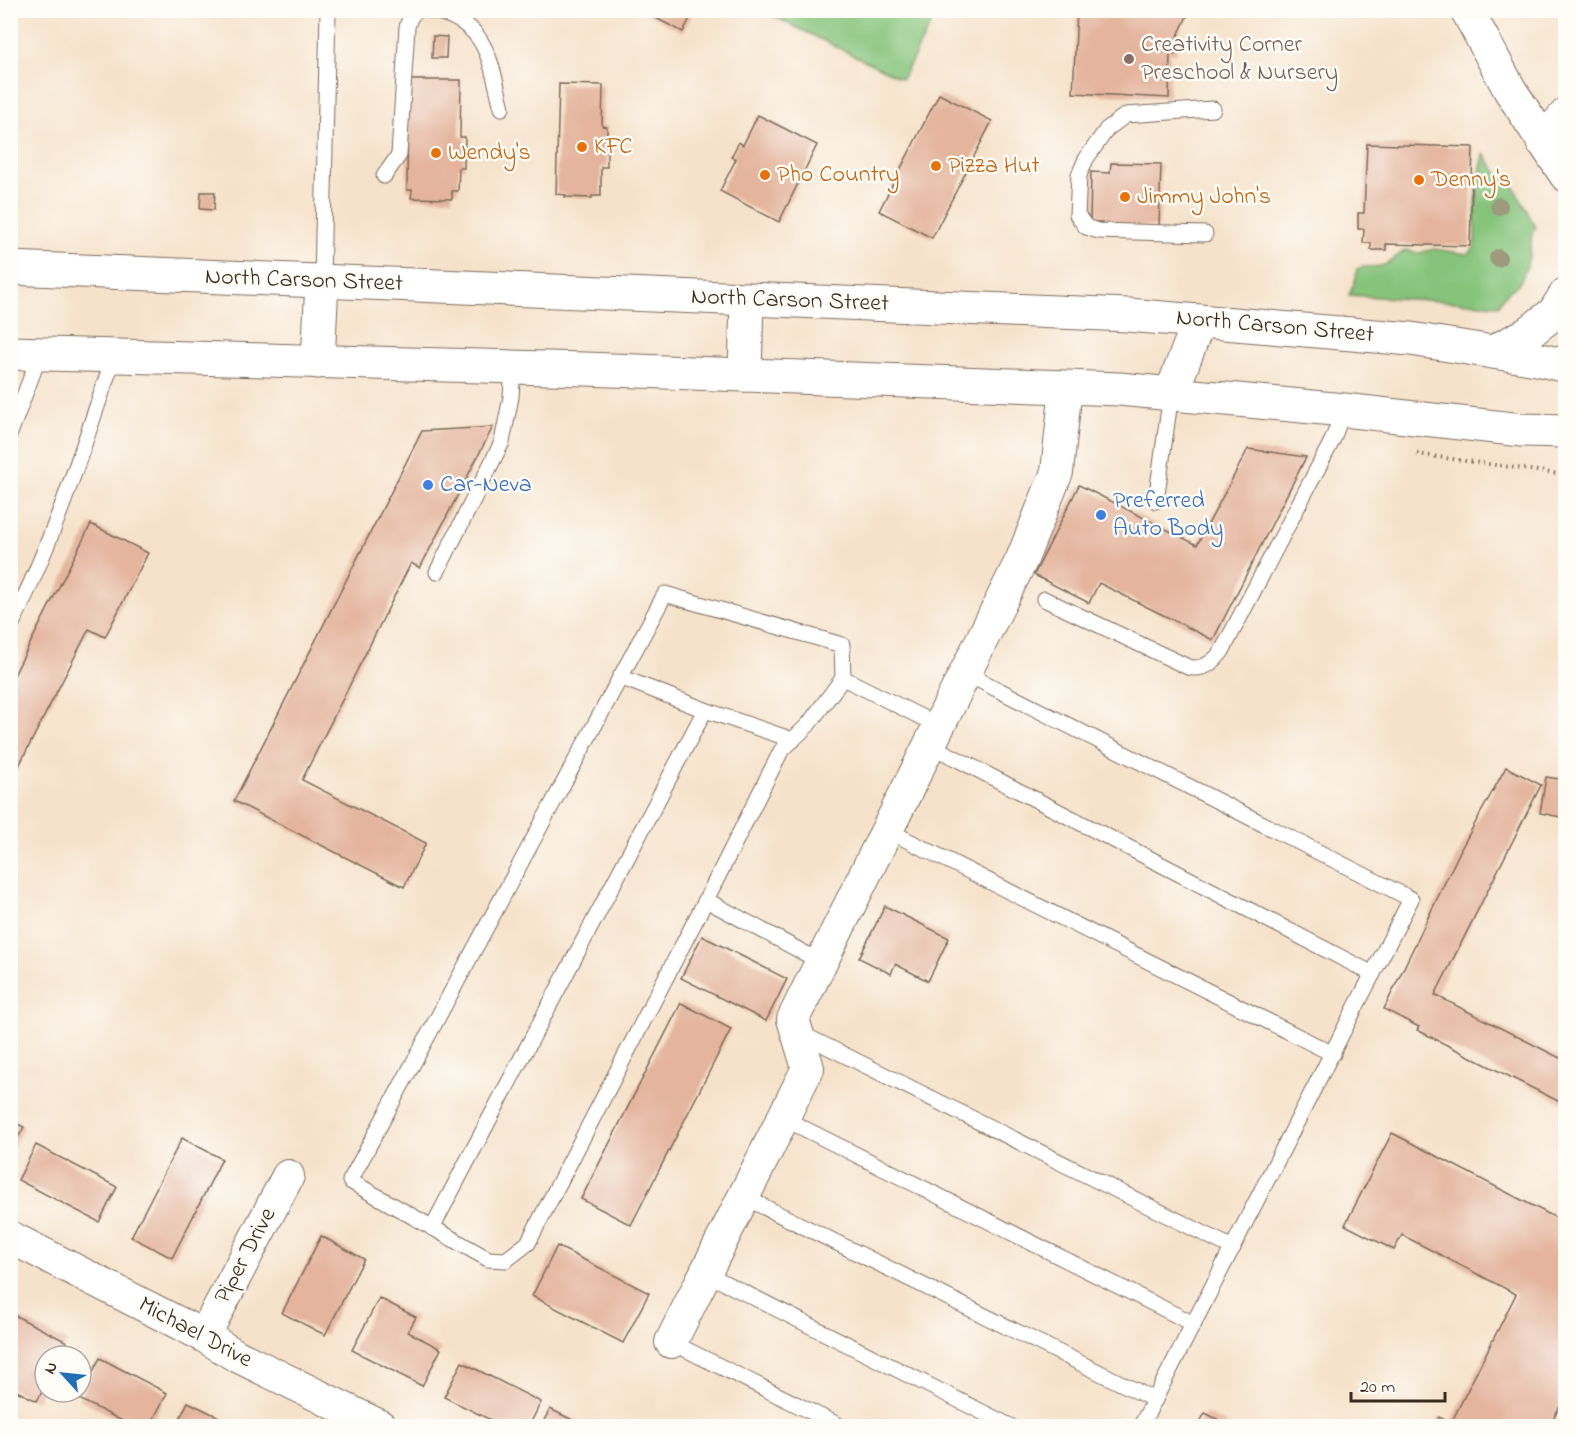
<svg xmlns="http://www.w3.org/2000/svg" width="1576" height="1437" font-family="'Indie Flower',sans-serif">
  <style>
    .green { fill: #86c47b; stroke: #60774c; stroke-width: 1.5 }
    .building { fill: #e4b49c }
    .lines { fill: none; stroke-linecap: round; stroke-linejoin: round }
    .service-casing { stroke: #7c6a5a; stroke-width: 17 }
    .minor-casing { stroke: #7c6a5a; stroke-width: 34 }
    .tertiary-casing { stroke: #7c6a5a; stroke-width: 35 }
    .primary-casing { stroke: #7c6a5a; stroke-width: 35 }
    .path { stroke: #7c6a5a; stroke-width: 4; stroke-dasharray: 1.5 4.5; stroke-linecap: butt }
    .service { stroke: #fff; stroke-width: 15 }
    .minor { stroke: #fff; stroke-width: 32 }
    .tertiary { stroke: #fff; stroke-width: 33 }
    .primary { stroke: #fff; stroke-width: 33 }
    .tree { fill: #9d9a7e }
    .education-dot { fill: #8d6e63; stroke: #fdfcf7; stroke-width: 2 }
    .food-dot { fill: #e8710a; stroke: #fdfcf7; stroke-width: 2 }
    .shop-dot { fill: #3f7fe0; stroke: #fdfcf7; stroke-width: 2 }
    .labels { text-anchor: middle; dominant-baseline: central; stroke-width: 5; stroke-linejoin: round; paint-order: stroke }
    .education-label { font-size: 24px; fill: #785e54; stroke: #fdfcf7; text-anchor: start }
    .food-label { font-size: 24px; fill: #c56008; stroke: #fdfcf7; text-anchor: start }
    .street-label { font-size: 24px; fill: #3b2a1e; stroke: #fdfcf7 }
    .shop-label { font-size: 24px; fill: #366cbe; stroke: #fdfcf7; text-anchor: start }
  </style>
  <rect width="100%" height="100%" fill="#fdfcf7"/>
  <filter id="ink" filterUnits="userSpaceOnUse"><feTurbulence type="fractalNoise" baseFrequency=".0167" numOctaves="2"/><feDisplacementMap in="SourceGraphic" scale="12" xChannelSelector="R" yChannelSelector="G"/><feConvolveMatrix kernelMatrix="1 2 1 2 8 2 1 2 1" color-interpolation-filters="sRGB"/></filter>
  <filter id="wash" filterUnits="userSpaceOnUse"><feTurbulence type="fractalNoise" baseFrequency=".008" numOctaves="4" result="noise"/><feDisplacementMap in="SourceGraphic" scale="24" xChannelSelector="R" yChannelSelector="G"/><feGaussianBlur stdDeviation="1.35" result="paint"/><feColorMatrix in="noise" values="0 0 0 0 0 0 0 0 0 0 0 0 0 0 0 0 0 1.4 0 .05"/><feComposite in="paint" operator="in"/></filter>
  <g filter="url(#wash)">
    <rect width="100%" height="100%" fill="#f6e2ca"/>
    <g class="green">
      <path d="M763 11H938L902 79Z"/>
      <path d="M1484 154 1501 178 1507 182 1511 181 1536 228 1532 232C1531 248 1528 271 1518 284 1511 291 1502 295 1499 305L1349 295 1356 278 1357 269C1366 265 1371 268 1381 266 1391 264 1397 255 1406 250L1419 253 1434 249 1467 254 1475 247C1474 215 1476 185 1484 154Z"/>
    </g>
    <g id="blocks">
      <g class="building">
        <path d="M640 10H694L683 32Z"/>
        <path d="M1077 10H1190L1175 42 1180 44 1175 54 1170 52 1169 98 1073 93Z"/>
        <path d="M433 36 447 37 446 58H432Z"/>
        <path d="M408 80H461L460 137H465L464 168H459L458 191H452V199L411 198 412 190H407Z"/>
        <path d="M559 84 603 85 602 126 607 127V167H601V196H592V198L565 197 566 195 556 194Z"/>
        <path d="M939 94 992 121 932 238 879 211Z"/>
        <path d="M758 115 817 145 779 222 720 191 736 159 731 157 739 142 743 145Z"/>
        <path d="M1367 144 1473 147 1470 246 1386 244V250H1371V243H1363L1364 229H1358V213H1364Z"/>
        <path d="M1111 163 1161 164 1159 227 1102 225V222H1090L1091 172 1110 173Z"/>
        <path d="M201 192H215L214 210 200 209Z"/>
        <path d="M493 427 420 568 411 563 302 780 426 843 404 887 234 801 422 431Z"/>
        <path d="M1248 449 1306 457 1213 640 1099 583 1089 603 1034 575 1079 485 1197 545Z"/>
        <path d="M91 524 148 553 105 637 89 629 10 783V683Z"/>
        <path d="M1506 767 1541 785 1435 995 1566 1061V1105L1417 1030 1419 1027 1384 1009 1462 847Z"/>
        <path d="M1546 777 1566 780V818L1540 813Z"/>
        <path d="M885 906 949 938 928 981 895 964 891 974 859 958Z"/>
        <path d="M702 936 787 979 766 1021 681 978Z"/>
        <path d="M681 1003 731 1029 631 1225 581 1199Z"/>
        <path d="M10 1120 24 1127 10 1153Z"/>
        <path d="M1392 1133 1566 1223V1395L1549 1426H1434L1439 1417 1451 1423 1516 1294 1402 1235 1394 1250 1345 1225Z"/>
        <path d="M182 1138 222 1159 172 1258 131 1237Z"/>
        <path d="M36 1145 117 1187 99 1222 18 1180Z"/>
        <path d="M321 1236 364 1259 325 1335 282 1313Z"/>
        <path d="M557 1246 649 1293 623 1343 532 1296Z"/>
        <path d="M379 1298 416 1317 408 1332 441 1349 422 1386 352 1350Z"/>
        <path d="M10 1313 67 1342 60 1356H45V1386L37 1401 10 1388Z"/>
        <path d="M100 1358 167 1393 150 1426H132L79 1399Z"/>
        <path d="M462 1362 541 1402 529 1426H503L444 1397Z"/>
        <path d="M188 1402 237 1426H176Z"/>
        <path d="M550 1409 585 1426H541Z"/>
        <path d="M1205 1413 1231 1426H1198Z"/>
      </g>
    </g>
  </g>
  <g filter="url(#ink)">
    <use href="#blocks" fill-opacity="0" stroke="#7c6a5a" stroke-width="1.5"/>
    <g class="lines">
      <defs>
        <g id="service">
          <path d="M429 10C487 20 490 60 502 108"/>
          <path d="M384 176 399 155 407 27C409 20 411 13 419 10"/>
          <path d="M1205 234 1098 231 1086 227 1077 215 1079 175 1086 159 1107 129 1126 115 1213 109"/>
          <path d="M322 282 328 10"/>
          <path d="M10 433 40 354"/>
          <path d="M1156 501 1171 394"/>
          <path d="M437 572 502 442 511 397 513 367"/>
          <path d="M1044 599 1188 667C1203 671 1214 662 1222 651L1332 441 1344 410"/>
          <path d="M10 628C53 541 83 448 114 356"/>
          <path d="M965 673 1411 899 1141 1426"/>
          <path d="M705 710 793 740"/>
          <path d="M930 745 1373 974"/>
          <path d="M887 830 1333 1054"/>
          <path d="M706 900 528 1243 506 1260 488 1259 350 1181 665 594 842 645 843 678"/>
          <path d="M821 962 706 900 781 751 808 725 843 678 939 726"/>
          <path d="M800 1033 1233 1248"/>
          <path d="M783 1118 1194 1324"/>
          <path d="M744 1197 1155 1400"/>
          <path d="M432 1228 705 710 620 677"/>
          <path d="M705 1273 1010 1426"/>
          <path d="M671 1342 840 1426"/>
        </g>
        <g id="minor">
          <path d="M1542 141 1566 114"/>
          <path d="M10 1237 204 1336 235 1355 380 1426"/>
          <path d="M204 1336 288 1176"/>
          <path d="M671 1342 808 1068 793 1019 1022 559 1057 472 1066 387"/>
        </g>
        <path id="tertiary" d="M1467 10 1510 90 1566 175"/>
        <g id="primary">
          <path d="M10 268 1128 315 1411 339 1537 359 1566 366"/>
          <path d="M1493 352 1527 334 1554 313 1566 294"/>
          <path d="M10 353 585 369 1119 389 1344 410 1522 430 1566 431"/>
          <path d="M318 362 322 282"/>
          <path d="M745 375 747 299"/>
          <path d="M1171 394 1199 321"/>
        </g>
      </defs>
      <use href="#service" class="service-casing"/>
      <use href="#minor" class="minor-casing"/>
      <use href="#tertiary" class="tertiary-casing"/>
      <use href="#primary" class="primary-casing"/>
      <path class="path" d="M1417 454 1566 475"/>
      <use href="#service" class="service"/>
      <use href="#minor" class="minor"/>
      <use href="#tertiary" class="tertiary"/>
      <use href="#primary" class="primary"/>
    </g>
    <g class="tree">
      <circle cx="1499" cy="206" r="9"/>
      <circle cx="1498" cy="258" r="9"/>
    </g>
  </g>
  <circle class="education-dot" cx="1129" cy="59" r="6"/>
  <g class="food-dot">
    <circle cx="582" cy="147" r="6"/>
    <circle cx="436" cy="153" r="6"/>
    <circle cx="936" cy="166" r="6"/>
    <circle cx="765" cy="175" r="6"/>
    <circle cx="1419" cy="180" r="6"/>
    <circle cx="1125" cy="197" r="6"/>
  </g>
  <g class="shop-dot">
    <circle cx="428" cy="485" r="6"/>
    <circle cx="1101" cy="515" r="6"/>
  </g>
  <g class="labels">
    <g class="education-label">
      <text x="1141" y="45">Creativity Corner<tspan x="1141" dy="28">Preschool &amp; Nursery</tspan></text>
    </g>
    <g class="food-label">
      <text x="594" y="147">KFC</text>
      <text x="448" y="153">Wendy's</text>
      <text x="948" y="166">Pizza Hut</text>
      <text x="777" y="175">Pho Country</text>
      <text x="1431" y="180">Denny's</text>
      <text x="1137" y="197">Jimmy John's</text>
    </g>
    <g class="street-label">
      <text transform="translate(304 281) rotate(2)">North Carson Street</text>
      <text transform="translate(790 301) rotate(2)">North Carson Street</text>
      <text transform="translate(1275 327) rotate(5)">North Carson Street</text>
      <text transform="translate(246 1256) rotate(-62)">Piper Drive</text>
      <text transform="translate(195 1333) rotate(28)">Michael Drive</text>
    </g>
    <g class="shop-label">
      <text x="440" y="485">Car-Neva</text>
      <text x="1113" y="501">Preferred<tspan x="1113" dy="28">Auto Body</tspan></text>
    </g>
  </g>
  <rect width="1576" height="1437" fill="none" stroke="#fdfcf7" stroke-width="36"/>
  <g transform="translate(63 1374) rotate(297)"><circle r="28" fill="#fdfcf7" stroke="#afa8a0" stroke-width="1.5"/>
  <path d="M0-4.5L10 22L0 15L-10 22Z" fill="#1f6fb2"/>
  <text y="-9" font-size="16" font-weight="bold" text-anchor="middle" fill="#3b2a1e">N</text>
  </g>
  <path d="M1351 1392v9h94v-9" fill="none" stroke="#3b2a1e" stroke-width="3"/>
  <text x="1360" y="1392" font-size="18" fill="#3b2a1e" stroke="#fdfcf7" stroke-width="4.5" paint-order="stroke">20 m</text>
</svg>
